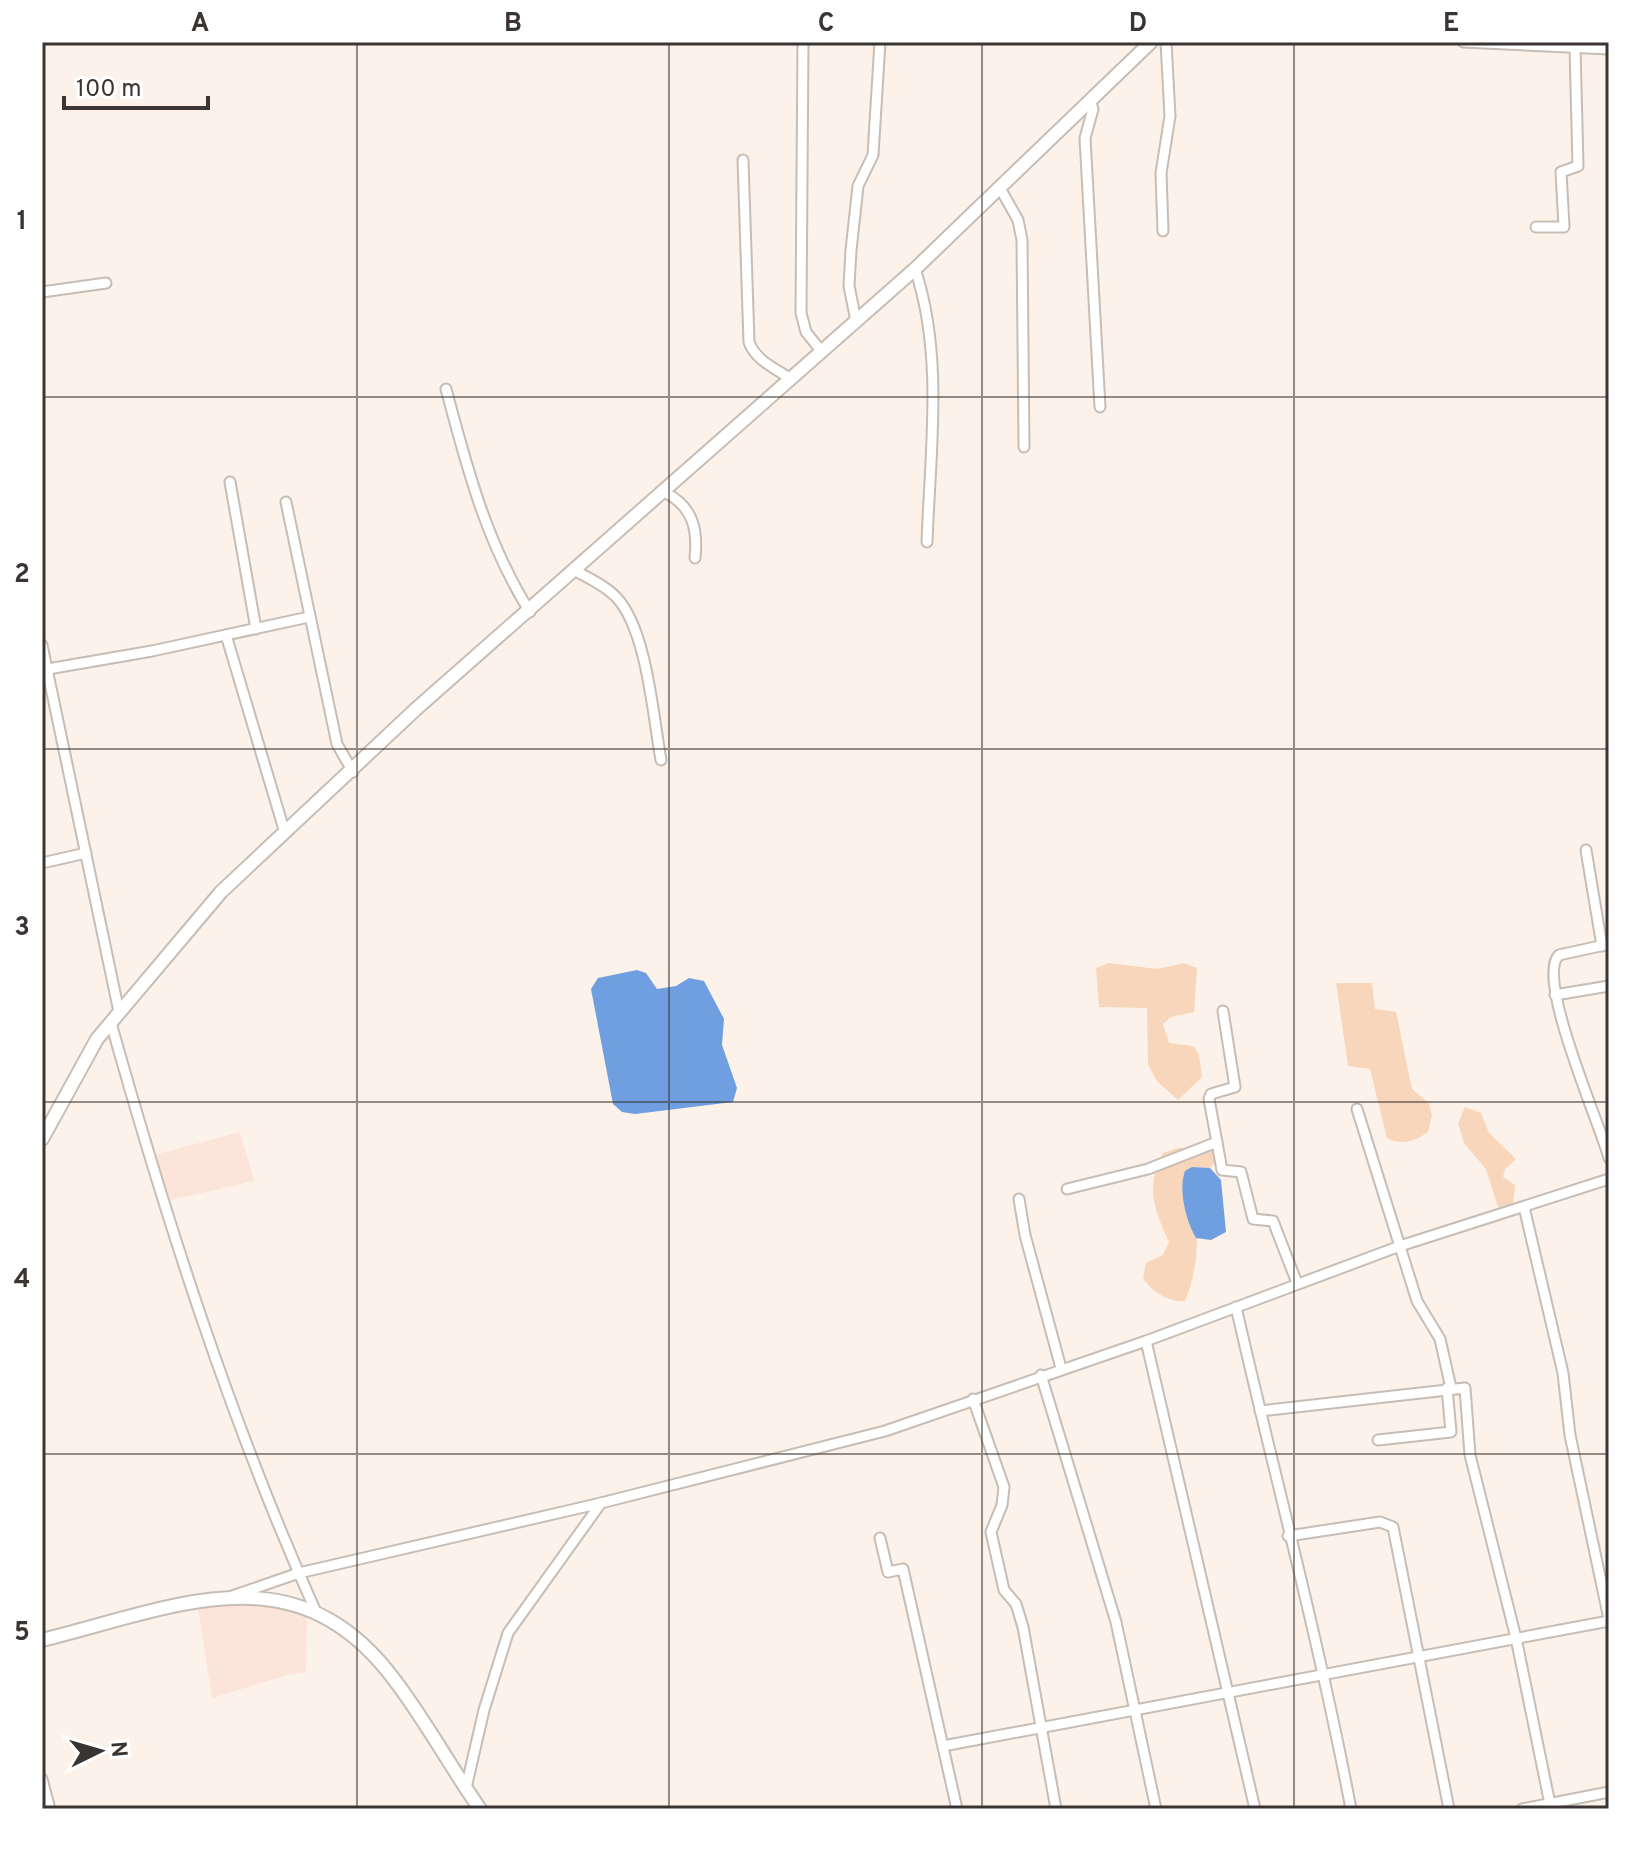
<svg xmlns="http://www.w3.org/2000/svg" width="1651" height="1851" font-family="Overpass,sans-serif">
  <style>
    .commercial { fill: #fce4da }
    .green { fill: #f7d6bb }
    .water { fill: #6f9fe0 }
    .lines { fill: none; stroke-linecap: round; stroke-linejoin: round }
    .street-casing { stroke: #c7bdb4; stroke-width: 13 }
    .secondary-casing { stroke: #c7bdb4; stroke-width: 16 }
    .street { stroke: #fff; stroke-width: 9 }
    .secondary { stroke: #fff; stroke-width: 12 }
    .grid { fill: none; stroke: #3a3532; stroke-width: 2; stroke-opacity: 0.55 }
    .neatline { fill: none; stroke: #3a3532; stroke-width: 3 }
    .grid-label { font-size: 26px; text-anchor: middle; font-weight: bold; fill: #3a3532 }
  </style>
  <rect width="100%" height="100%" fill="#fdf2e9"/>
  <g class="commercial">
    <path d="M240 1132 254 1181 171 1200 154 1155Z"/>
    <path d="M234 1604 276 1605 307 1613 306 1672 287 1675 212 1698 198 1609Z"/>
  </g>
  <g class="green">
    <path d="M1109 963 1157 969 1184 963 1197 968 1194 1012 1171 1017 1163 1024 1169 1043 1193 1046 1199 1054 1202 1077 1178 1100 1156 1080 1148 1064 1147 1008 1099 1007 1096 968Z"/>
    <path d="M1336 983H1372L1375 1009 1396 1012 1412 1089 1429 1103 1432 1115 1428 1132C1416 1141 1401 1146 1387 1138L1370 1069 1348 1066Z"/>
    <path d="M1465 1107 1481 1113 1489 1133 1516 1159 1505 1169 1503 1177 1515 1185 1513 1204 1498 1207 1486 1169 1464 1143 1458 1123Z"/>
    <path d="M1212 1147 1215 1162 1210 1168 1192 1167C1197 1211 1203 1260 1185 1301 1169 1303 1151 1291 1143 1278L1146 1263 1163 1255 1169 1242C1154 1210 1145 1187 1163 1153L1178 1148Z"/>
  </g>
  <g class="water">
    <path d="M637 970 646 973 657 989 676 986 689 978 704 981 724 1019 722 1045 737 1088 733 1102 635 1114 622 1112 613 1104 591 989 598 978Z"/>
    <path d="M1192 1167 1210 1168 1221 1180 1226 1232 1211 1240 1196 1238C1186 1221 1178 1190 1185 1171Z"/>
  </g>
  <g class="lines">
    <defs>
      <g id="street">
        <path d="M803 42 801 313 806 332 822 352"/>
        <path d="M1463 42 1609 49"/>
        <path d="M1091 103 1093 109 1085 138 1100 407"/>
        <path d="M743 160 749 342C755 360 776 369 791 379"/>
        <path d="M1001 190 1018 220 1022 240 1024 447"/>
        <path d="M1536 227H1564L1561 172 1578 166 1575 47"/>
        <path d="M1163 231 1161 173 1170 116 1166 42"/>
        <path d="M915 269C944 355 930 453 927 542"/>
        <path d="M42 292 106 283"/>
        <path d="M856 321 849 286 851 250 858 186 873 155 880 42"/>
        <path d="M446 389C467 468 486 542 530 612"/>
        <path d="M230 482 256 629"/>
        <path d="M664 492C693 506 698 529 695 558"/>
        <path d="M286 502 337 744 353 772"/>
        <path d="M576 571C590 579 606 586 617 598 647 631 653 716 661 760"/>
        <path d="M226 635 285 833"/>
        <path d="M42 645 119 1012"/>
        <path d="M48 669 152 651 309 617"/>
        <path d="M1586 850 1602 946"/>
        <path d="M42 863 86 853"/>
        <path d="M1609 944 1559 955C1535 978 1600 1124 1609 1158"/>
        <path d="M1555 995 1609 986"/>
        <path d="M1223 1011 1235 1087 1211 1094 1209 1099 1222 1170 1241 1172 1253 1219 1273 1221 1297 1283"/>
        <path d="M111 1023C167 1222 231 1423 316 1612"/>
        <path d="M1357 1109 1417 1301 1440 1339 1451 1388"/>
        <path d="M1067 1189 1148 1169 1217 1142"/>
        <path d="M1019 1199 1025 1235 1061 1368"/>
        <path d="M1524 1207 1563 1373 1570 1435 1609 1619"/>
        <path d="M1236 1307C1274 1474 1319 1640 1351 1809"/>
        <path d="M1146 1341 1255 1809"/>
        <path d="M1041 1375 1116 1622 1156 1809"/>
        <path d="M973 1399 1004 1487 1002 1505 991 1532 1004 1590 1016 1604 1023 1627 1056 1809"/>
        <path d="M1260 1411 1465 1388 1470 1455 1516 1638 1551 1809"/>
        <path d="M1378 1440 1451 1432 1447 1388"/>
        <path d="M1288 1536 1380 1522 1393 1527 1449 1809"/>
        <path d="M880 1538 888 1572 903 1569 957 1809"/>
        <path d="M232 1596 299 1573 601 1503 885 1431 1146 1341 1400 1246 1609 1179"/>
        <path d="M943 1746 1609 1621"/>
        <path d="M42 1779 50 1809"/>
        <path d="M466 1788 484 1710 508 1633 601 1503"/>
        <path d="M1522 1809 1609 1792"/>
      </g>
      <g id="secondary">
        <path d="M42 1139 97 1039 221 892 416 709 915 269 1151 42"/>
        <path d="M42 1640C176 1607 297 1547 396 1682 427 1723 451 1768 480 1809"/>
      </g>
    </defs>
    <use href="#street" class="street-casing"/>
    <use href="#secondary" class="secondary-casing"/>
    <use href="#street" class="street"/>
    <use href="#secondary" class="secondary"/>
  </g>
  <path class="grid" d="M357 42V1809M669 42V1809M982 42V1809M1294 42V1809M42 397H1609M42 749H1609M42 1102H1609M42 1454H1609"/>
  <rect width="1651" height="1851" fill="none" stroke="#ffffff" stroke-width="88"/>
  <g transform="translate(100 1751) rotate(85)" stroke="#ffffff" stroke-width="6" paint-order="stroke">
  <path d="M0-6L14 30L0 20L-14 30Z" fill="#3a3532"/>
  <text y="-12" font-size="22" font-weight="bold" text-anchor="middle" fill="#3a3532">N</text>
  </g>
  <path d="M64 96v12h144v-12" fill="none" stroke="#3a3532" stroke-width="4"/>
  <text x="76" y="96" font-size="24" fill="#3a3532" stroke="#ffffff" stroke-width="6" paint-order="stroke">100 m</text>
  <rect x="44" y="44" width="1563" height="1763" class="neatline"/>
  <g class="grid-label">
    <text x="200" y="31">A</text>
    <text x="513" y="31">B</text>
    <text x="826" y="31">C</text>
    <text x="1138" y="31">D</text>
    <text x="1451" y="31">E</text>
    <text x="22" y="229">1</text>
    <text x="22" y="582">2</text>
    <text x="22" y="935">3</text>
    <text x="22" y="1287">4</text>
    <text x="22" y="1640">5</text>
  </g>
</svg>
